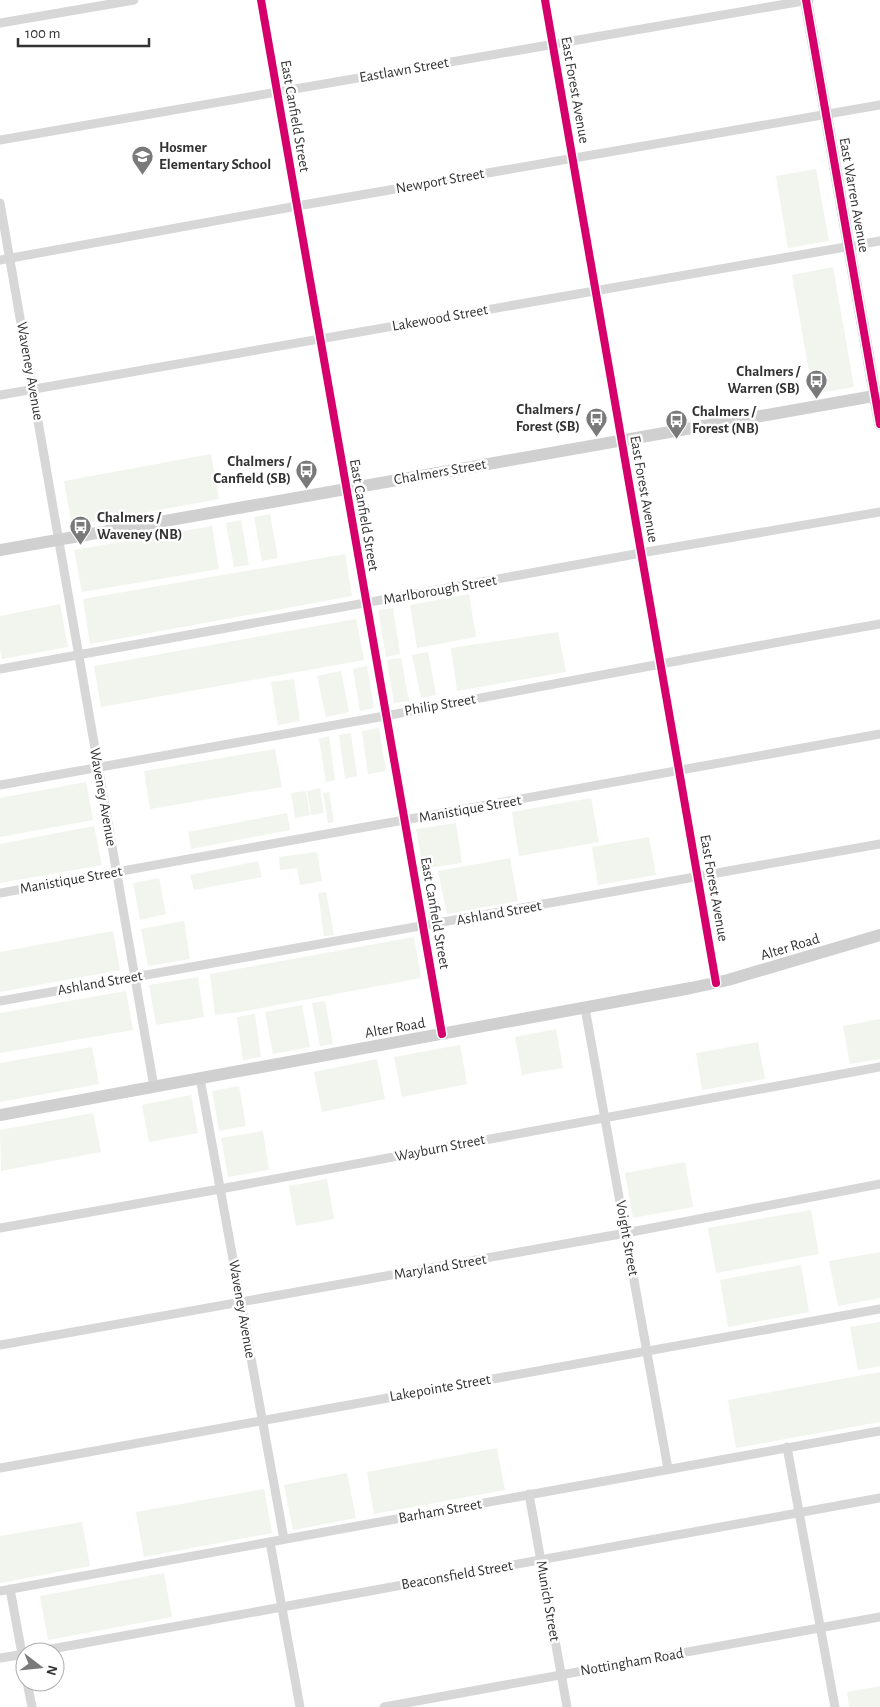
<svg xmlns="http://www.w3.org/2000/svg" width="880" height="1707" font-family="'Alegreya Sans',sans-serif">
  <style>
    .green { fill: #f1f5ed }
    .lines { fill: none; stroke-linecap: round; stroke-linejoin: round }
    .street { stroke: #d7d7d7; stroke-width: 9 }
    .secondary { stroke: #d0d0d0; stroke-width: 12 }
    .cycleway-casing { stroke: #fff; stroke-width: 11 }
    .cycleway { stroke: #d6006c; stroke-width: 8 }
    .labels { text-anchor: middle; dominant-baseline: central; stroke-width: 5; stroke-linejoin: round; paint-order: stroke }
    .street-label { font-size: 15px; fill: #333; stroke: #fff }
    .poi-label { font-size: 15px; font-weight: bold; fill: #333; stroke: #fff; text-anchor: start }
  </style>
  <rect width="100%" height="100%" fill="#fff"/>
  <g class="green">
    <path d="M816 169 829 241 788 248 776 176Z"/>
    <path d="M833 267 854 387 813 394 792 275Z"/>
    <path d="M211 454 219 499 72 526 64 481Z"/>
    <path d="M270 514 278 558 262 561 254 517Z"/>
    <path d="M241 520 249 565 234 567 226 523Z"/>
    <path d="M212 526 219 569 82 592 74 550Z"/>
    <path d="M345 554 352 596 90 644 83 599Z"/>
    <path d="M469 594 476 637 417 648 410 605Z"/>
    <path d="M60 604 68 647 2 659 0 651V616Z"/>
    <path d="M393 608 400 654 386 657 378 610Z"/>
    <path d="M356 619 364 660 101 707 94 666Z"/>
    <path d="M558 632 566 672 457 691 451 648Z"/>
    <path d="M428 652 436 695 421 698 412 655Z"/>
    <path d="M401 658 409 701 394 703 387 660Z"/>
    <path d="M367 666 374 708 360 711 353 669Z"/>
    <path d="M341 671 349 712 326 717 317 676Z"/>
    <path d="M294 679 300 721 278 725 271 682Z"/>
    <path d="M379 728 386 771 368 774 362 731Z"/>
    <path d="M351 733 357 776 345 779 339 735Z"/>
    <path d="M329 736 335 780 326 782 319 739Z"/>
    <path d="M275 749 282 787 150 809 144 771Z"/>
    <path d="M86 782 93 820 0 837V798Z"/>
    <path d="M320 788 324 813 311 815 307 791Z"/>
    <path d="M306 791 310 815 295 818 291 793Z"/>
    <path d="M329 792 334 822 328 823 323 793Z"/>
    <path d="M591 798 599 842 519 856 512 812Z"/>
    <path d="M287 813 290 830 191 849 188 832Z"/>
    <path d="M456 823 462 863 423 869 416 829Z"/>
    <path d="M94 826 102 865 0 883V844Z"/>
    <path d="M649 837 656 875 598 885 592 847Z"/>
    <path d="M317 852 322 881 300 885 297 868 280 870 279 857Z"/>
    <path d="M510 858 518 901 447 914 438 871Z"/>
    <path d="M258 861 262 877 194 890 190 875Z"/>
    <path d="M159 878 166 914 140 920 133 883Z"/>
    <path d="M326 892 334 935 324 936 318 893Z"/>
    <path d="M184 921 190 959 148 966 141 929Z"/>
    <path d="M113 931 120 970 0 992V952Z"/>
    <path d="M414 937 421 978 240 1012 215 1015 210 974Z"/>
    <path d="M198 977 204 1017 156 1025 149 985Z"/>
    <path d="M126 991 133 1030 0 1053V1013Z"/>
    <path d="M325 1001 333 1044 320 1046 312 1003Z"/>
    <path d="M302 1005 310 1047 273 1054 265 1012Z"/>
    <path d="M255 1014 261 1057 243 1060 237 1017Z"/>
    <path d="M880 1019V1059L850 1064 843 1026Z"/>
    <path d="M556 1029 563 1068 522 1075 515 1037Z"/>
    <path d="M758 1042 765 1079 702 1090 696 1053Z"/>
    <path d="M460 1045 467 1084 402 1097 394 1057Z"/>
    <path d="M92 1047 99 1084 0 1102V1063Z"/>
    <path d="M377 1059 385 1099 322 1112 314 1072Z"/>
    <path d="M239 1086 246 1126 219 1131 212 1091Z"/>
    <path d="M191 1095 198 1133 149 1142 142 1105Z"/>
    <path d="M93 1113 101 1152 1 1171 0 1130Z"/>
    <path d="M263 1131 269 1170 228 1177 221 1138Z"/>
    <path d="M685 1162 693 1207 633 1218 625 1173Z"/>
    <path d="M327 1179 334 1219 296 1226 289 1186Z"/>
    <path d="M811 1210 819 1254 716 1273 708 1228Z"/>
    <path d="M880 1252V1298L838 1306 829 1261Z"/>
    <path d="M801 1265 809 1312 728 1327 720 1280Z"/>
    <path d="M880 1322V1366L858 1370 850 1327Z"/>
    <path d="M880 1372V1422L736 1448 728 1400Z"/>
    <path d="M497 1448 505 1490 374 1514 367 1472Z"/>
    <path d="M347 1473 356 1518 293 1530 284 1485Z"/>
    <path d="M264 1489 272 1533 144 1557 136 1512Z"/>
    <path d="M82 1522 90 1566 0 1583V1536Z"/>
    <path d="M164 1573 172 1617 48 1640 40 1596Z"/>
    <path d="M880 1686V1707H849L847 1692Z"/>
  </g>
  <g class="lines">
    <g class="street">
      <path d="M261 0 442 1034"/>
      <path d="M545 0 716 983"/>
      <path d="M0 23 134 0"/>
      <path d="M0 140 809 0"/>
      <path d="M0 203 154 1087"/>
      <path d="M0 260 297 206 880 105"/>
      <path d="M0 395 880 241"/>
      <path d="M0 669 641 553 880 512"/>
      <path d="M0 785C128 761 257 740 385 716 550 685 715 653 880 624"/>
      <path d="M0 893 880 734"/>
      <path d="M0 1001 880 844"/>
      <path d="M585 1008 668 1469"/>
      <path d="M200 1078 284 1539"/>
      <path d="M0 1228 220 1189 880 1067"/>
      <path d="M0 1345 626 1233 880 1184"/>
      <path d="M787 1447 835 1707"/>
      <path d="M0 1468 880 1309"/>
      <path d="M529 1494 567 1707"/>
      <path d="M270 1542 300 1707"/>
      <path d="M10 1589 25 1670"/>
      <path d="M0 1591 880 1431"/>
      <path d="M35 1652 880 1498"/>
      <path d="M0 1658 25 1654"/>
      <path d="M27 1682 32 1707"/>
      <path d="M384 1707 880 1617"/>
    </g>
    <g class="secondary">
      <path d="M806 0 880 424"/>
      <path d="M0 550 880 395"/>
      <path d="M0 1115 691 988 728 980 880 935"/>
    </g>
    <defs>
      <g id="cycleway">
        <path d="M261 0 442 1034"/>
        <path d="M545 0 716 983"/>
        <path d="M806 0 880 424"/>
      </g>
    </defs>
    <use href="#cycleway" class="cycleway-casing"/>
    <use href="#cycleway" class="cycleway"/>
  </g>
  <defs>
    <symbol id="school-pin" viewBox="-11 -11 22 30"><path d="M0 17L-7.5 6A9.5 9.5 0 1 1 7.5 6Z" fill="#7a7a7a" stroke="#fff"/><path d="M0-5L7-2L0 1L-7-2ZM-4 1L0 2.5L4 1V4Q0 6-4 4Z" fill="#fff"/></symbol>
    <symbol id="bus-pin" viewBox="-11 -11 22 30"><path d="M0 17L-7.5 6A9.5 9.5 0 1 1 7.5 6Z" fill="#7a7a7a" stroke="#fff"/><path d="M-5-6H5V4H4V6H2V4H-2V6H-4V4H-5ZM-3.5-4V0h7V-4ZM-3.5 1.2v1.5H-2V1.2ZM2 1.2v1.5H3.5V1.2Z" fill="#fff"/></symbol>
  </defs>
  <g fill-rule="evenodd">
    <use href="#school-pin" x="130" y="144" width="25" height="34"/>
    <use href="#bus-pin" x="804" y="368" width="25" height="34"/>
    <use href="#bus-pin" x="584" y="406" width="25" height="34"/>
    <use href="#bus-pin" x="664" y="408" width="25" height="34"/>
    <use href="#bus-pin" x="294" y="458" width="25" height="34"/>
    <use href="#bus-pin" x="68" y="514" width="25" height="34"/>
  </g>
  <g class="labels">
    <g class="street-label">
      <text transform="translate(404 70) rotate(-10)">Eastlawn Street</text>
      <text transform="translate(575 90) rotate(80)">East Forest Avenue</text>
      <text transform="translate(295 116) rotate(80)">East Canfield Street</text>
      <text transform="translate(440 181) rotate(-10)">Newport Street</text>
      <text transform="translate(854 195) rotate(80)">East Warren Avenue</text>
      <text transform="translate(440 318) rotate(-10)">Lakewood Street</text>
      <text transform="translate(30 371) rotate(80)">Waveney Avenue</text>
      <text transform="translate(440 472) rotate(-10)">Chalmers Street</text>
      <text transform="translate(644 489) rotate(80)">East Forest Avenue</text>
      <text transform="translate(364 515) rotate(80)">East Canfield Street</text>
      <text transform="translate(440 590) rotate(-10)">Marlborough Street</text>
      <text transform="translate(440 705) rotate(-10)">Philip Street</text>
      <text transform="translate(103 797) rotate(80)">Waveney Avenue</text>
      <text transform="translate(470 809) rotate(-10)">Manistique Street</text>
      <text transform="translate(71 880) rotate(-10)">Manistique Street</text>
      <text transform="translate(714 888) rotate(80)">East Forest Avenue</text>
      <text transform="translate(435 913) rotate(80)">East Canfield Street</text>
      <text transform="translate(499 913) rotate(-10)">Ashland Street</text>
      <text transform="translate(790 947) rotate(-17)">Alter Road</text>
      <text transform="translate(100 983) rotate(-10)">Ashland Street</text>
      <text transform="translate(395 1028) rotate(-10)">Alter Road</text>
      <text transform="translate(440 1148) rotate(-11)">Wayburn Street</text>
      <text transform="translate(627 1238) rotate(80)">Voight Street</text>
      <text transform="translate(440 1267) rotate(-10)">Maryland Street</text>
      <text transform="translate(242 1309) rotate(80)">Waveney Avenue</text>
      <text transform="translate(440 1388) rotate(-10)">Lakepointe Street</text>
      <text transform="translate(440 1511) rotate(-10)">Barham Street</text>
      <text transform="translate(457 1575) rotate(-10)">Beaconsfield Street</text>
      <text transform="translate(548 1601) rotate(80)">Munich Street</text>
      <text transform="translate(632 1662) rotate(-10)">Nottingham Road</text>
    </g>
    <g class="poi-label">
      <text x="159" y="147">Hosmer<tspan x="159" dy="17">Elementary School</tspan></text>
      <text x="800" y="371" text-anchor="end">Chalmers /<tspan x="800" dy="17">Warren (SB)</tspan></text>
      <text x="580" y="409" text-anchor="end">Chalmers /<tspan x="580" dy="17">Forest (SB)</tspan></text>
      <text x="692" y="411">Chalmers /<tspan x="692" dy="17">Forest (NB)</tspan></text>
      <text x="291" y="461" text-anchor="end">Chalmers /<tspan x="291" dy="17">Canfield (SB)</tspan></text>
      <text x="97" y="517">Chalmers /<tspan x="97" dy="17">Waveney (NB)</tspan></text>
    </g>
  </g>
  <g transform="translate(40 1667) rotate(106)"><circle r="24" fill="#ffffff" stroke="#adadad"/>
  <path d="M0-4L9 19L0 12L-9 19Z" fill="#7a7a7a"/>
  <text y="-8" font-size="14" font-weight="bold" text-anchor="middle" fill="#333333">N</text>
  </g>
  <path d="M18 38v8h131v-8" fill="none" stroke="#333333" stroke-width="2.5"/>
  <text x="25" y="38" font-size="15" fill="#333333" stroke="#ffffff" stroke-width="4" paint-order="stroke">100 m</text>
</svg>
